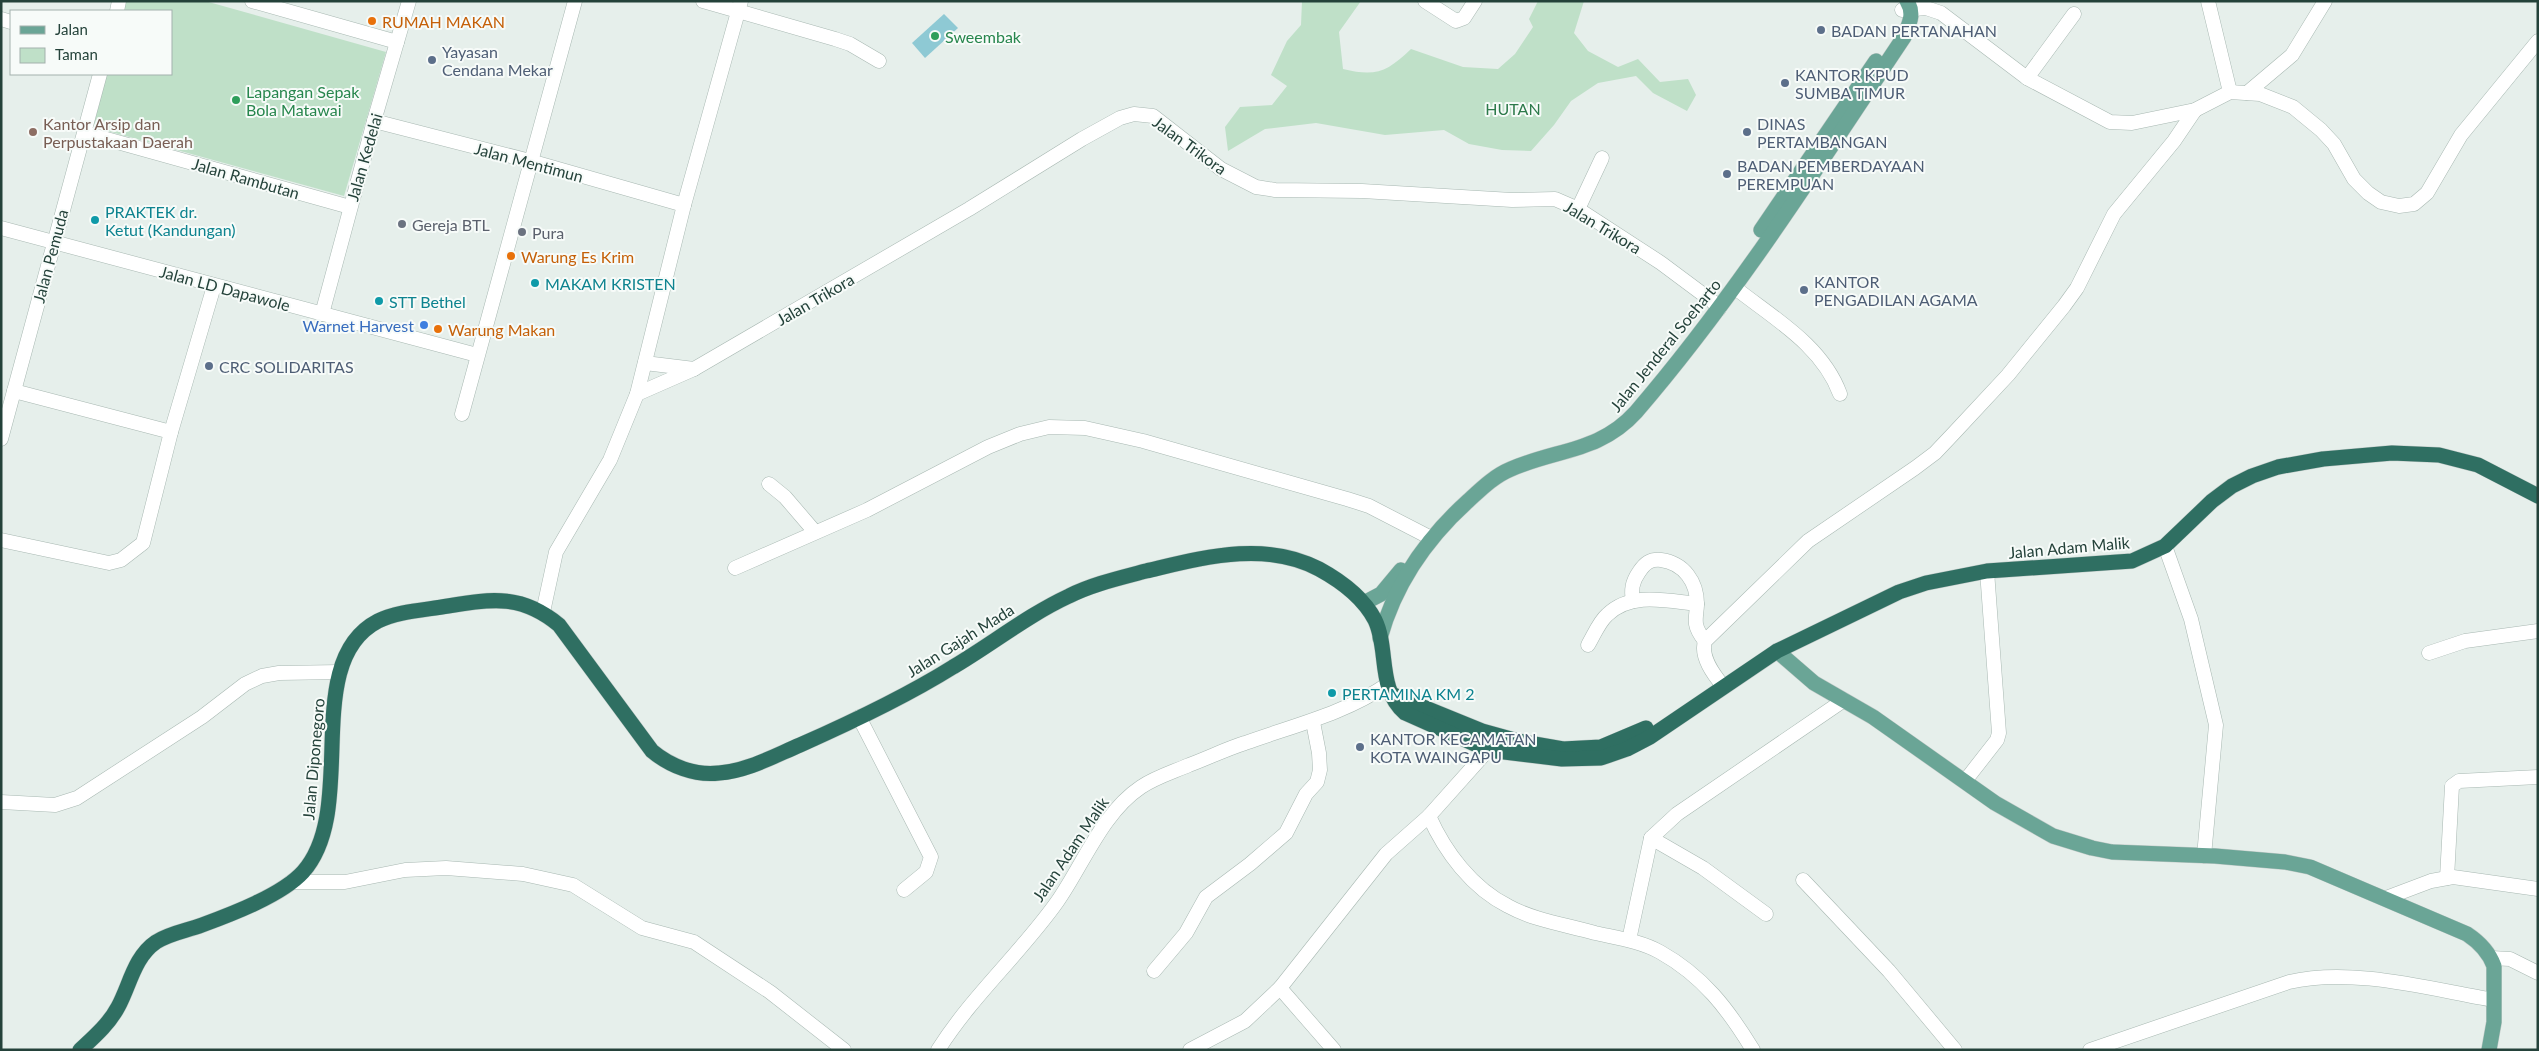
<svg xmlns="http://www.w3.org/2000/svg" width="2539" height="1051" font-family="Lato,sans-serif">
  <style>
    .green { fill: #bfe0c8 }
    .water { fill: #8ec9d4 }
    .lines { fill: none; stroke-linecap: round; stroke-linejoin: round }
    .minor-casing { stroke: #a8b8b2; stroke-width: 15 }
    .major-casing { stroke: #c2cac8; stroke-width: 16 }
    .highway-casing { stroke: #c2cac8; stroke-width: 16 }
    .minor { stroke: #fff; stroke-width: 14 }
    .major { stroke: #6aa596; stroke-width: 15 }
    .highway { stroke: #2f6f62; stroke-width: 15 }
    .food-dot { fill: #e8710a; stroke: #f7fbf9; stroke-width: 2 }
    .service-dot { fill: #5c6f8a; stroke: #f7fbf9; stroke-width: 2 }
    .leisure-dot { fill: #2e9e5b; stroke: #f7fbf9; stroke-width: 2 }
    .education-dot { fill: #8d6e63; stroke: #f7fbf9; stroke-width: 2 }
    .culture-dot { fill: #0f9aa8; stroke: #f7fbf9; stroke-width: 2 }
    .worship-dot { fill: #6b7280; stroke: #f7fbf9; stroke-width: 2 }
    .shop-dot { fill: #3f7fe0; stroke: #f7fbf9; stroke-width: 2 }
    .labels { text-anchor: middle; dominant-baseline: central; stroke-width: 4; stroke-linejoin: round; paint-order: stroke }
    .food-label { font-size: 16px; fill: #c56008; stroke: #f7fbf9; text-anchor: start }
    .service-label { font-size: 16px; fill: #4e5e75; stroke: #f7fbf9; text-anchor: start }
    .leisure-label { font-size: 16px; fill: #27864d; stroke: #f7fbf9; text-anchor: start }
    .park-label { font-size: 16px; fill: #2d7a4b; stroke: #f7fbf9 }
    .education-label { font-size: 16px; fill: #785e54; stroke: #f7fbf9; text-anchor: start }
    .street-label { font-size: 16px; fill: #24423a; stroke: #f7fbf9 }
    .culture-label { font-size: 16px; fill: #0d838f; stroke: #f7fbf9; text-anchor: start }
    .worship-label { font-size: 16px; fill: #5b616d; stroke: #f7fbf9; text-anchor: start }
    .shop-label { font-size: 16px; fill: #366cbe; stroke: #f7fbf9; text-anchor: end }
  </style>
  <rect width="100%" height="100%" fill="#e6efeb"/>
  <g class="green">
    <path d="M126 1H205L386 52 344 196 93 127 107 74H171V11H123Z"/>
    <path d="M1302 1H1361L1339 32 1343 69C1376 77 1387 72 1411 49L1463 67 1498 69 1515 54 1533 27 1529 19 1538 1H1584L1574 33 1588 51 1618 67 1638 59 1660 82 1688 79 1696 95 1687 111 1653 93 1636 76 1598 83 1571 101 1554 125 1531 151 1502 150 1469 144 1444 130 1385 135 1316 123 1265 129 1228 151 1225 127 1240 107 1272 105 1287 86 1271 75 1287 41 1301 25Z"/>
  </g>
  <path class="water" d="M944 14 958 28 925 58 912 43Z"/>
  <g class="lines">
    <defs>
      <g id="minor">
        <path d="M252 1 397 42"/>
        <path d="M703 1 835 39 850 44 879 61"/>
        <path d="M1425 1 1456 21 1464 18 1475 1"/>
        <path d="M2208 1 2230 92"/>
        <path d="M1902 10 1926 8 1941 13 2027 78 2110 122 2132 123 2195 110 2230 92 2260 94 2293 107 2321 130 2334 144 2354 179 2368 193 2381 202 2399 206 2414 204 2427 193 2461 135 2538 41"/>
        <path d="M117 11 119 1"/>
        <path d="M1 19 11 22"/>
        <path d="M2027 78 2074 14"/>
        <path d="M2247 93 2292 55 2325 1"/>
        <path d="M374 121 530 161 684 205"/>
        <path d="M85 133 350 207"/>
        <path d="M1578 209 1602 158"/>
        <path d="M1 228 477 355"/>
        <path d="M1734 287C1773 318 1822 345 1840 394"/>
        <path d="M322 314 374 121 409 1"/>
        <path d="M645 363 694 369"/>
        <path d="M14 391 171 432"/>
        <path d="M637 394 694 369 969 209 1082 139 1120 118 1134 114 1153 116 1221 169 1256 187 1275 190 1362 191 1512 200 1555 199 1578 209 1661 263 1712 301 1719 309"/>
        <path d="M462 414 575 1"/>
        <path d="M1 439 100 74"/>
        <path d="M769 484 785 497 815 532"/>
        <path d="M1 540 109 563 121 560 143 543 171 432 214 286"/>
        <path d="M2165 546 2191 619 2216 725 2204 856"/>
        <path d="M735 568 867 510 988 447 1020 434 1049 427 1085 428 1143 441 1347 499 1369 506 1431 538"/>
        <path d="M1633 601C1631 590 1632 582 1639 572 1645 563 1650 559 1661 560 1684 563 1697 582 1697 604 1697 611 1695 617 1696 624 1697 630 1701 636 1705 641"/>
        <path d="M543 612 556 552 610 460 637 394 684 205 741 1"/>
        <path d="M1588 645C1594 635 1599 622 1607 615 1631 591 1668 601 1697 604"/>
        <path d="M2429 653 2465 641 2538 631"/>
        <path d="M1723 686C1714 675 1700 657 1705 641L1808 541 1915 468 1935 453 1953 434 2008 375 2064 306 2077 288 2114 214 2174 141 2195 110"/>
        <path d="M859 717 931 857 926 872 904 890"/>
        <path d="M1965 781 1997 740 1999 733 1987 571"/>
        <path d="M1 802 55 805 77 798 202 717 245 684 262 676 279 673 340 672"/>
        <path d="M1429 816C1445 852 1472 888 1508 906 1533 920 1567 925 1595 933 1617 938 1640 941 1660 952 1703 976 1728 1009 1753 1050"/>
        <path d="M1651 838 1703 868 1766 914"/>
        <path d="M2447 878 2452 786 2459 781 2538 777"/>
        <path d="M1803 880 1889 971 1955 1050"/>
        <path d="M291 882H345L405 870 446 868 523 874 573 885 642 928 694 942 770 992 844 1050"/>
        <path d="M2386 898 2431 881 2453 877 2538 889"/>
        <path d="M1629 940 1651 838 1677 814 1844 700"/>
        <path d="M2491 958 2510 959 2538 973"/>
        <path d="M1154 971 1186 933 1206 897 1250 864 1286 833 1306 794 1317 782 1320 770 1319 753 1313 722"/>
        <path d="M1280 988 1334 1050"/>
        <path d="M938 1050C972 996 1020 954 1057 902 1083 865 1102 813 1141 787 1156 777 1173 772 1189 765 1208 758 1226 749 1245 743 1295 725 1344 714 1388 684"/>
        <path d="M1190 1050 1245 1021 1280 988 1386 854 1429 816 1488 750"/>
        <path d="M2090 1050 2289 982C2353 967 2429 989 2494 1000"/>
      </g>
      <g id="major">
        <path d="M1761 230 1876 61"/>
        <path d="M1364 603 1381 594 1401 570"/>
        <path d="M1380 638C1395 584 1427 538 1468 501 1481 489 1494 476 1511 469 1557 449 1600 452 1636 412 1736 296 1819 164 1904 37 1909 24 1915 14 1907 1"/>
        <path d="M1777 651 1814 683 1873 717 1995 803 2053 836 2092 848 2112 852 2215 856 2285 862 2310 867 2467 934C2479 942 2489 952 2494 966V1022L2489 1050"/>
      </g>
      <g id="highway">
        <path d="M1391 694 1482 731 1518 741 1563 749 1601 747 1646 728"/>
        <path d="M80 1050C94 1037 109 1024 118 1007 130 985 134 957 156 942 170 933 186 931 202 925 232 914 282 895 303 872 360 808 299 662 378 621 398 611 426 610 448 606 493 598 523 595 559 625L652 751C670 766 695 776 719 773 747 771 774 756 800 745 852 722 905 697 953 667 992 644 1028 615 1069 596 1093 584 1120 578 1146 571 1202 558 1264 540 1319 569 1341 581 1363 597 1375 620 1389 649 1377 689 1405 713L1488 750 1562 759 1601 758 1627 749 1650 737 1777 651 1899 592 1926 583 1987 571 2132 561 2165 546 2212 501 2232 486 2252 476 2278 467 2323 459 2392 453 2439 455 2478 465 2538 496"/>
      </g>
    </defs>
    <use href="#minor" class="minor-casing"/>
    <use href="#major" class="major-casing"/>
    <use href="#highway" class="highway-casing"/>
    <use href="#minor" class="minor"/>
    <use href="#major" class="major"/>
    <use href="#highway" class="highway"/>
  </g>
  <g class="food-dot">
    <circle cx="372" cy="21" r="5"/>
    <circle cx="511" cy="256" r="5"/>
    <circle cx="438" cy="329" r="5"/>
  </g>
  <g class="service-dot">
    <circle cx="1821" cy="30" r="5"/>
    <circle cx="432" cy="60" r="5"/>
    <circle cx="1785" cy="83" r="5"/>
    <circle cx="1747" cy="132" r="5"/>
    <circle cx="1727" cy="174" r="5"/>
    <circle cx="1804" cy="290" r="5"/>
    <circle cx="209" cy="366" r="5"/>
    <circle cx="1360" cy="747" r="5"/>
  </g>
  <g class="leisure-dot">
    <circle cx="935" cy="36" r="5"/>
    <circle cx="236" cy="100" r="5"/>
  </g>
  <circle class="education-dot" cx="33" cy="132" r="5"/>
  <g class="culture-dot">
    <circle cx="95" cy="220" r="5"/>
    <circle cx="535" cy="283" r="5"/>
    <circle cx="379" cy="301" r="5"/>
    <circle cx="1332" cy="693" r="5"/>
  </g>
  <g class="worship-dot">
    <circle cx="402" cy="224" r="5"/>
    <circle cx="522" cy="232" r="5"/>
  </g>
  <circle class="shop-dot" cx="424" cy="325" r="5"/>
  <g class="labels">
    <g class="food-label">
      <text x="382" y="21">RUMAH MAKAN</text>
      <text x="521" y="256">Warung Es Krim</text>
      <text x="448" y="329">Warung Makan</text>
    </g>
    <g class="service-label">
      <text x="1831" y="30">BADAN PERTANAHAN</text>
      <text x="442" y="51">Yayasan<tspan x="442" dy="18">Cendana Mekar</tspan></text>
      <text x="1795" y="74">KANTOR KPUD<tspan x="1795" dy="18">SUMBA TIMUR</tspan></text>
      <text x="1757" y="123">DINAS<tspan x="1757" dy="18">PERTAMBANGAN</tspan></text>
      <text x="1737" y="165">BADAN PEMBERDAYAAN<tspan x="1737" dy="18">PEREMPUAN</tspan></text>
      <text x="1814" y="281">KANTOR<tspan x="1814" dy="18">PENGADILAN AGAMA</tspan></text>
      <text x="219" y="366">CRC SOLIDARITAS</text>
      <text x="1370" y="738">KANTOR KECAMATAN<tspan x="1370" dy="18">KOTA WAINGAPU</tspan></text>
    </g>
    <g class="leisure-label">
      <text x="945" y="36">Sweembak</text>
      <text x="246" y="91">Lapangan Sepak<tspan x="246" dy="18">Bola Matawai</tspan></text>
    </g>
    <g class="park-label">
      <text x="1513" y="108">HUTAN</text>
    </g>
    <g class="education-label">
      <text x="43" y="123">Kantor Arsip dan<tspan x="43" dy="18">Perpustakaan Daerah</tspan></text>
    </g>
    <g class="street-label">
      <text transform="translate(1190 145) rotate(36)">Jalan Trikora</text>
      <text transform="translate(364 157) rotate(-74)">Jalan Kedelai</text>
      <text transform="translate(529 162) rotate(15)">Jalan Mentimun</text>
      <text transform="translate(246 178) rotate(16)">Jalan Rambutan</text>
      <text transform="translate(1603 227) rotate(31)">Jalan Trikora</text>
      <text transform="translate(50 256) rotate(-75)">Jalan Pemuda</text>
      <text transform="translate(225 288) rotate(15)">Jalan LD Dapawole</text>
      <text transform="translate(815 299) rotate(-30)">Jalan Trikora</text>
      <text transform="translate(1665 345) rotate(-51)">Jalan Jenderal Soeharto</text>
      <text transform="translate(2069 547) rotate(-5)">Jalan Adam Malik</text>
      <text transform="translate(960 640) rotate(-32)">Jalan Gajah Mada</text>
      <text transform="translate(313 759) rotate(-85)">Jalan Diponegoro</text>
      <text transform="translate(1070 849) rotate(-56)">Jalan Adam Malik</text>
    </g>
    <g class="culture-label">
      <text x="105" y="211">PRAKTEK dr.<tspan x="105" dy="18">Ketut (Kandungan)</tspan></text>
      <text x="545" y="283">MAKAM KRISTEN</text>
      <text x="389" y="301">STT Bethel</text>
      <text x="1342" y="693">PERTAMINA KM 2</text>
    </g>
    <g class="worship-label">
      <text x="412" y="224">Gereja BTL</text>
      <text x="532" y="232">Pura</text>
    </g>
    <g class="shop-label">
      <text x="414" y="325">Warnet Harvest</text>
    </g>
  </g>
  <rect width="2539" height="1051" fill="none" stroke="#24423a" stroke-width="5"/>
  <rect x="10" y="10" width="162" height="65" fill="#f7fbf9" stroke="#a3b1ad"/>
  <rect x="20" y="26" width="25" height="8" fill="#6aa596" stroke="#a3b1ad"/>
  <text x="55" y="35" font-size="15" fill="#24423a">Jalan</text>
  <rect x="20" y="48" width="25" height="15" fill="#bfe0c8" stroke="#a3b1ad"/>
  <text x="55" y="60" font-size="15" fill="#24423a">Taman</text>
</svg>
